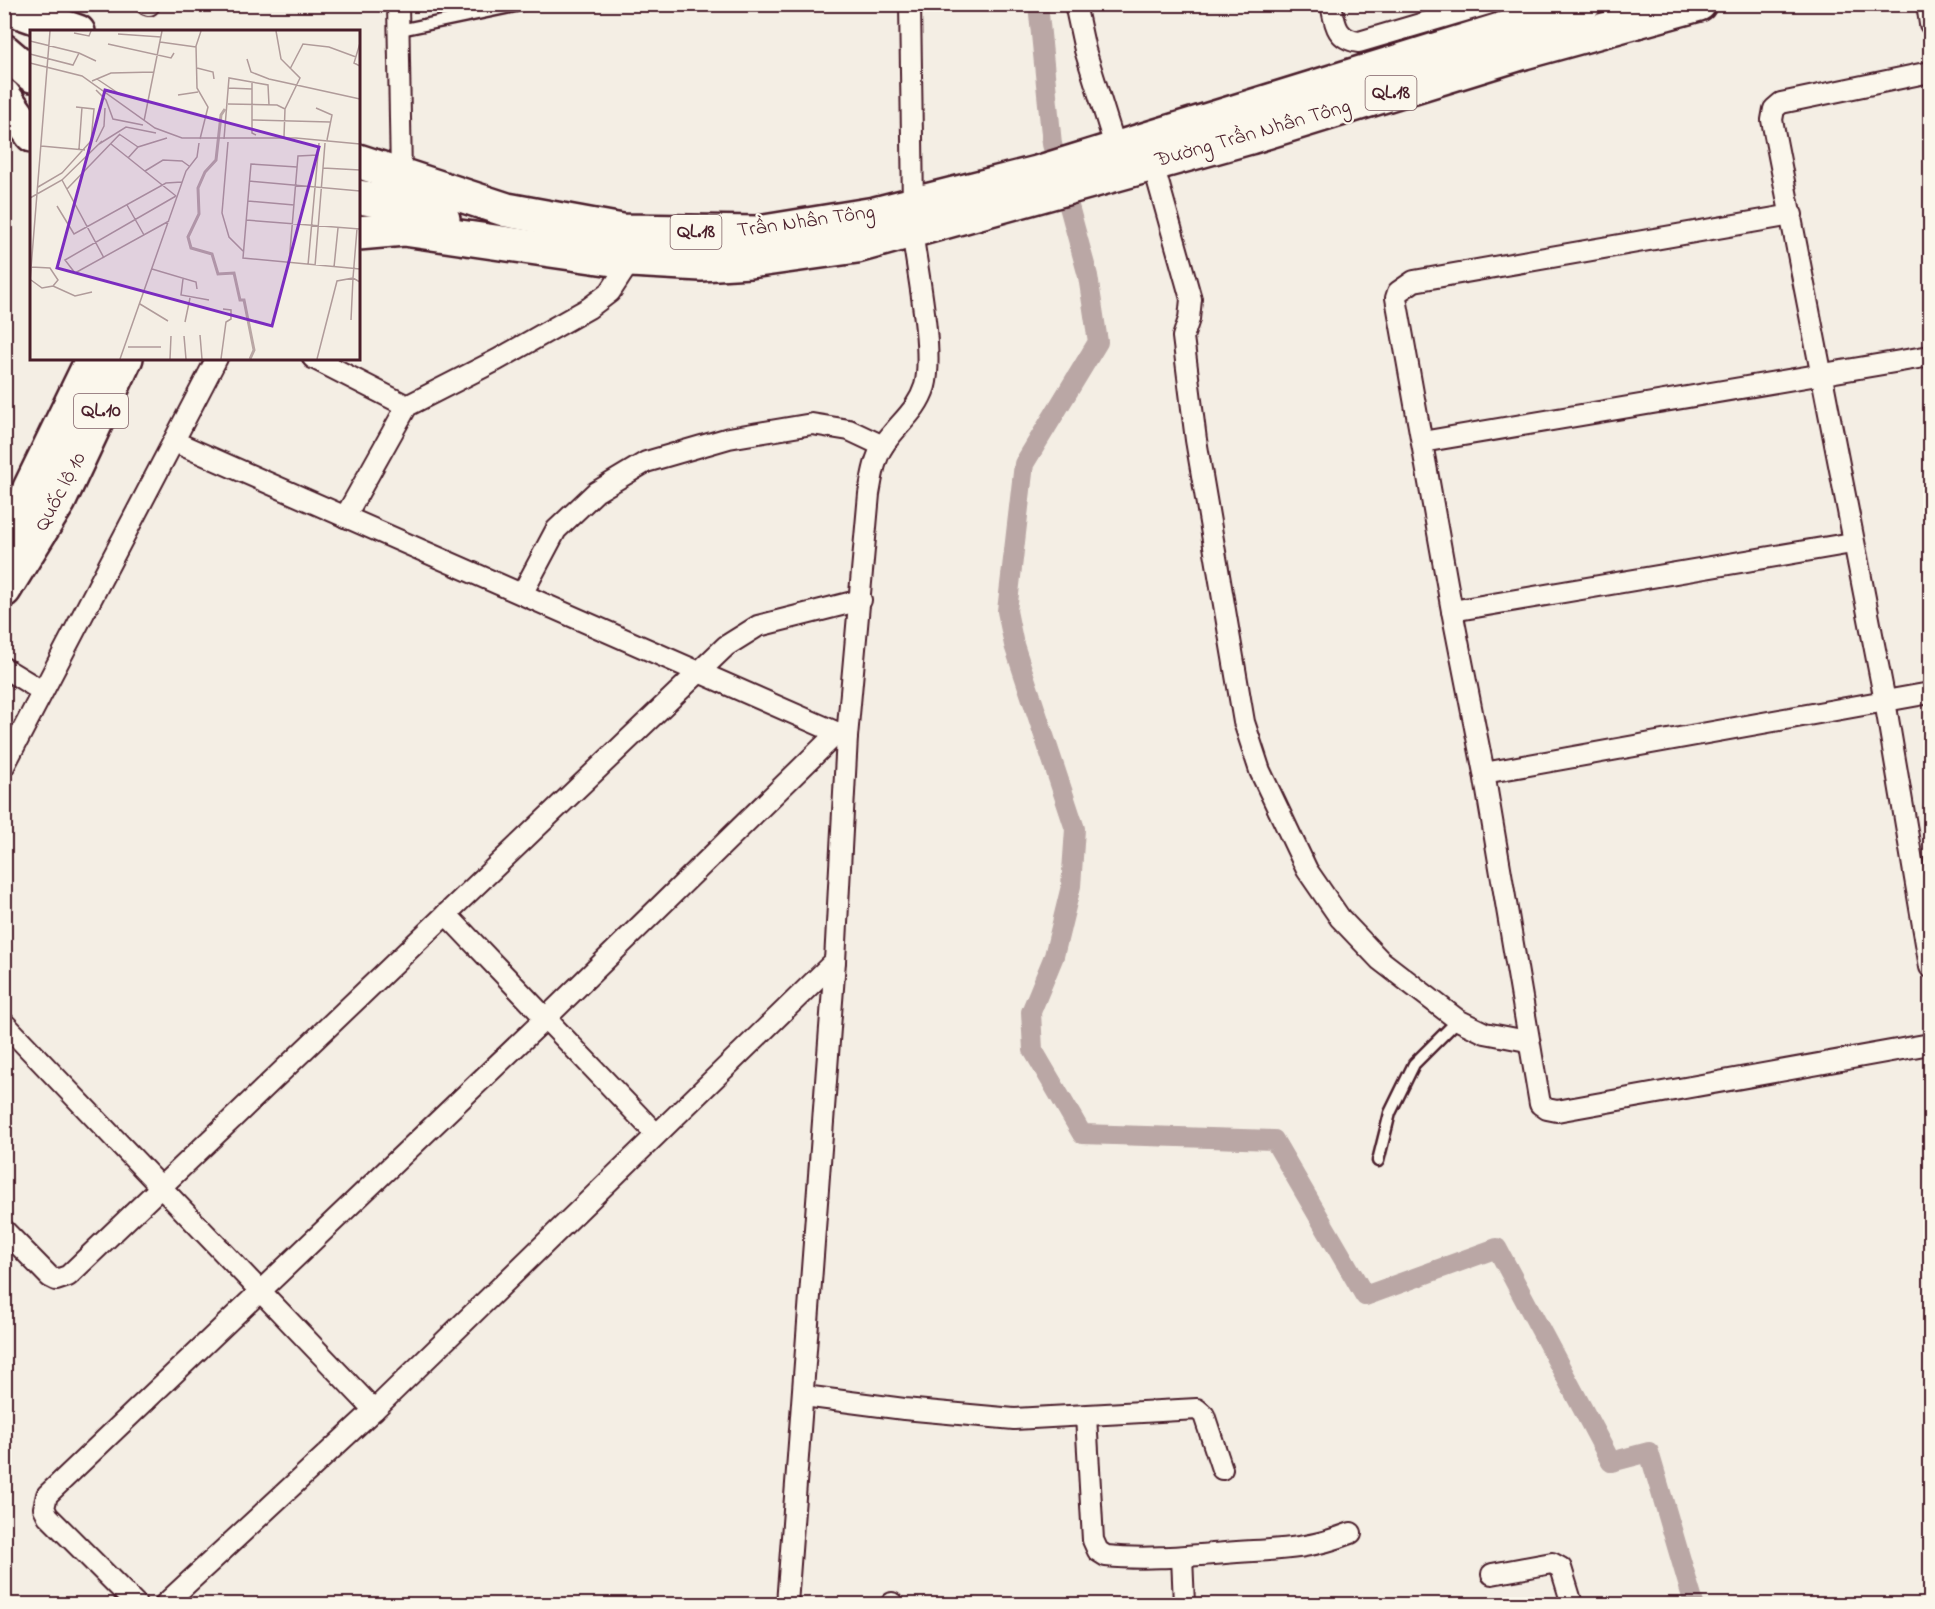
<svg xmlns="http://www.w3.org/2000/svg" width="1935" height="1609" font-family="'Indie Flower',sans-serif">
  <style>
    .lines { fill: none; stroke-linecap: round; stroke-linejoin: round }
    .canal { stroke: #baa7a5; stroke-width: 20 }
    .service-casing { stroke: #4a1f2b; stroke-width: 15 }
    .minor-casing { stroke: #4a1f2b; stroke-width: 24 }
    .trunk-casing { stroke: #4a1f2b; stroke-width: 38 }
    .service { stroke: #fbf7ec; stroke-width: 10 }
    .minor { stroke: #fbf7ec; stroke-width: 20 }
    .trunk { stroke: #fbf7ec; stroke-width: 33 }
    .labels { text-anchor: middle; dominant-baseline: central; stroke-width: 4.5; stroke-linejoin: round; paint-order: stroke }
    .shield { fill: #fbf7ec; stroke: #7f6065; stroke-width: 1.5 }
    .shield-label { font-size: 20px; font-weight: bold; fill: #4a1f2b }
    .street-label { font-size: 21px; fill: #4a1f2b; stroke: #fbf7ec }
    .inset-river { fill: none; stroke: #baa7a5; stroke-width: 3 }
    .inset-road { fill: none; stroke: #b09b9a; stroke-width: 1.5 }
    .view { fill: #7b2cbf; fill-opacity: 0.15; stroke: #7b2cbf; stroke-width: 3 }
    .inset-edge { fill: none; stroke: #4a1f2b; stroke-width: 3 }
  </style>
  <rect width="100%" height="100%" fill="#f4eee4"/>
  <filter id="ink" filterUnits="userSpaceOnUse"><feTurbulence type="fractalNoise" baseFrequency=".0167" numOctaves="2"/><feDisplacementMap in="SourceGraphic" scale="12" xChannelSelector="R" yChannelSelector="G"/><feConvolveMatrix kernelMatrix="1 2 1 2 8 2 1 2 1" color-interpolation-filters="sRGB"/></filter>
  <g filter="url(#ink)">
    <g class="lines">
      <path class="canal" d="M1038 4 1052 144 1088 276 1098 342 1024 464 1007 611 1014 645 1075 829 1071 886 1054 956 1031 1012 1033 1050 1082 1134 1274 1140 1365 1296 1497 1248 1611 1462 1649 1452 1694 1604"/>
      <defs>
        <g id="service">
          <path d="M400 30 525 4"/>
          <path d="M1378 1161 1390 1113 1414 1064 1458 1020"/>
        </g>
        <g id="minor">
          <path d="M146 4 149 5"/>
          <path d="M398 4 401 175"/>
          <path d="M910 4 913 205"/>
          <path d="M1075 4 1085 50 1116 149"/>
          <path d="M1331 4C1335 24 1336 39 1359 42L1488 4"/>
          <path d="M1927 4 1930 24"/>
          <path d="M1930 72 1781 103 1774 109 1772 120 1885 701 1930 967"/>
          <path d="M1153 164 1191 299 1189 319 1183 337 1196 440 1244 722 1260 771 1307 870 1340 918 1380 960 1458 1020 1485 1033 1527 1041"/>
          <path d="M1792 215 1414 281 1398 292 1396 298 1452 611 1484 773 1540 1104 1547 1109 1557 1111 1930 1044"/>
          <path d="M313 358 407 406"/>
          <path d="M175 442 847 737"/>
          <path d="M1422 442 1930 356"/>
          <path d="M345 517 407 406 497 360 589 308 610 292 631 260"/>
          <path d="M522 594 556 530 596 492 646 462 729 438 812 424 849 430 883 446"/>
          <path d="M1452 611 1852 543"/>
          <path d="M4 668 42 691"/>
          <path d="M4 766 217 358"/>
          <path d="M1484 773 1930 693"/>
          <path d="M446 914 656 1134"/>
          <path d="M4 1023 374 1410"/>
          <path d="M4 1230 50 1277 56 1280 68 1276 726 646 758 626 861 600"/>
          <path d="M804 1396 904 1409 1014 1419 1197 1409 1204 1415 1222 1469"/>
          <path d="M1086 1416 1093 1540 1098 1551 1106 1556C1146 1560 1186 1556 1225 1553 1274 1549 1305 1551 1351 1533"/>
          <path d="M1182 1557 1184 1604"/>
          <path d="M1492 1574 1552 1563 1561 1568 1572 1604"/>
          <path d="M136 1604 48 1516 44 1508 47 1495 546 1018 837 733"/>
          <path d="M165 1604 374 1410 835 961"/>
          <path d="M787 1604 835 961 847 737 869 494C872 478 874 460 883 446 897 424 917 412 925 386 934 351 917 269 912 231"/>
          <path d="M891 1604 892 1603"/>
        </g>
        <g id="trunk">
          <path d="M4 6 78 32"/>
          <path d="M4 51 32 75"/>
          <path d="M4 96 32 135"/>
          <path d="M358 161 507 210 622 231 758 233 875 214 1037 173 1584 4"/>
          <path d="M358 197 384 201 443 219"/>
          <path d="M358 233 404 229 613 259 701 264 750 261 857 246 1250 137 1524 52 1699 4"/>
          <path d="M12 559 30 488 93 358"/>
          <path d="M4 590 59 501 126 358"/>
        </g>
      </defs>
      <use href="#service" class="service-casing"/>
      <use href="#minor" class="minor-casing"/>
      <use href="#trunk" class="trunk-casing"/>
      <use href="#service" class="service"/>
      <use href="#minor" class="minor"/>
      <use href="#trunk" class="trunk"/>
    </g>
  </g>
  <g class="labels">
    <g class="shield">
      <rect x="1365.5" y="76" width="51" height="34" rx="4.5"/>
      <rect x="670.5" y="215" width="51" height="34" rx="4.5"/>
      <rect x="74" y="394" width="54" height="34" rx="4.5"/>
    </g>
    <g class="shield-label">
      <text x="1391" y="93">QL.18</text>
      <text x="696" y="232">QL.18</text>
      <text x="101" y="411">QL.10</text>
    </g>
    <g class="street-label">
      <text transform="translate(1253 134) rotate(-16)">Đường Trần Nhân Tông</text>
      <text transform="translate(806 222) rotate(-8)">Trần Nhân Tông</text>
      <text transform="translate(61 492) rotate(-62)">Quốc lộ 10</text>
    </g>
  </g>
  <g transform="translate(30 30)">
    <rect width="330" height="330" fill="#f4eee4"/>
    <path class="inset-river" d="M195 79 191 85 186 130 175 142 168 158 169 184 158 207 161 218 182 224 188 244 204 243 210 270H214L224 320 220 329"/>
    <path class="inset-road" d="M246 1 251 29 270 48 255 79 254 107M44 3 59 6 61 1M88 4 131 7M0 11 49 23 66 31M130 12 166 17M330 13 324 33 330 36M78 14 141 28 144 23M0 24 43 35 49 23M217 29 221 42 239 49 330 69M0 33 52 46 125 98 152 108H266L330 114M167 38 183 42 184 49M260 39 273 14 299 17 326 27M67 49 91 65M62 51 81 43 124 42M222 52V103L226 105M198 58 222 59M66 60 76 70 83 89 113 95M148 65 168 62M198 74 247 75 255 79M286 78 302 85 297 110M222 90 300 92M114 91 132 1M89 104 108 117M170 109 178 77 167 58 166 16 171 1M194 109 199 48 238 55 239 75M66 112 74 96 75 78M198 112 192 183 199 207 213 221M69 114 96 97 126 103M81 114 146 166M11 116 55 120M49 119 52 77M98 128 108 117 137 108M267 137 221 134 213 228 330 239M293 138 330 140M115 141 133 130 152 131 159 136M32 150 74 228M219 151 330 161M8 157 32 143 61 111 64 79 46 77M37 159 90 104M0 168 32 150 72 111M218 171 264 175M97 175 114 205M27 176 44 204 136 153 152 152M216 190 330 199M139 191 45 243 35 230 146 166M259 233 268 126 288 125M278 235 289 113M285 236 295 113M304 237 308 198M122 239 166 252 167 259M153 249 151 265 179 270M1 250 12 258 23 256 28 250 20 238 1 237M0 251 20 1M23 256 45 266 62 262M110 274 138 291M321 290 323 248 330 252M155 292 160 268M170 305 172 329M154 306 156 329M98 317H131M90 329 156 141 167 127 169 113M140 329 141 306M191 329 196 292 201 289V280L193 279M287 329 307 251 323 248 327 199"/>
    <path class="view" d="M75 60 289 117 242 296 27 238Z"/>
    <rect width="330" height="330" class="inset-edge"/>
  </g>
  <rect width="1935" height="1609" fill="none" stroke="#fbf7ec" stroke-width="24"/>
  <rect x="12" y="12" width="1911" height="1585" fill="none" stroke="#4a1f2b" stroke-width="2" filter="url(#ink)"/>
</svg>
